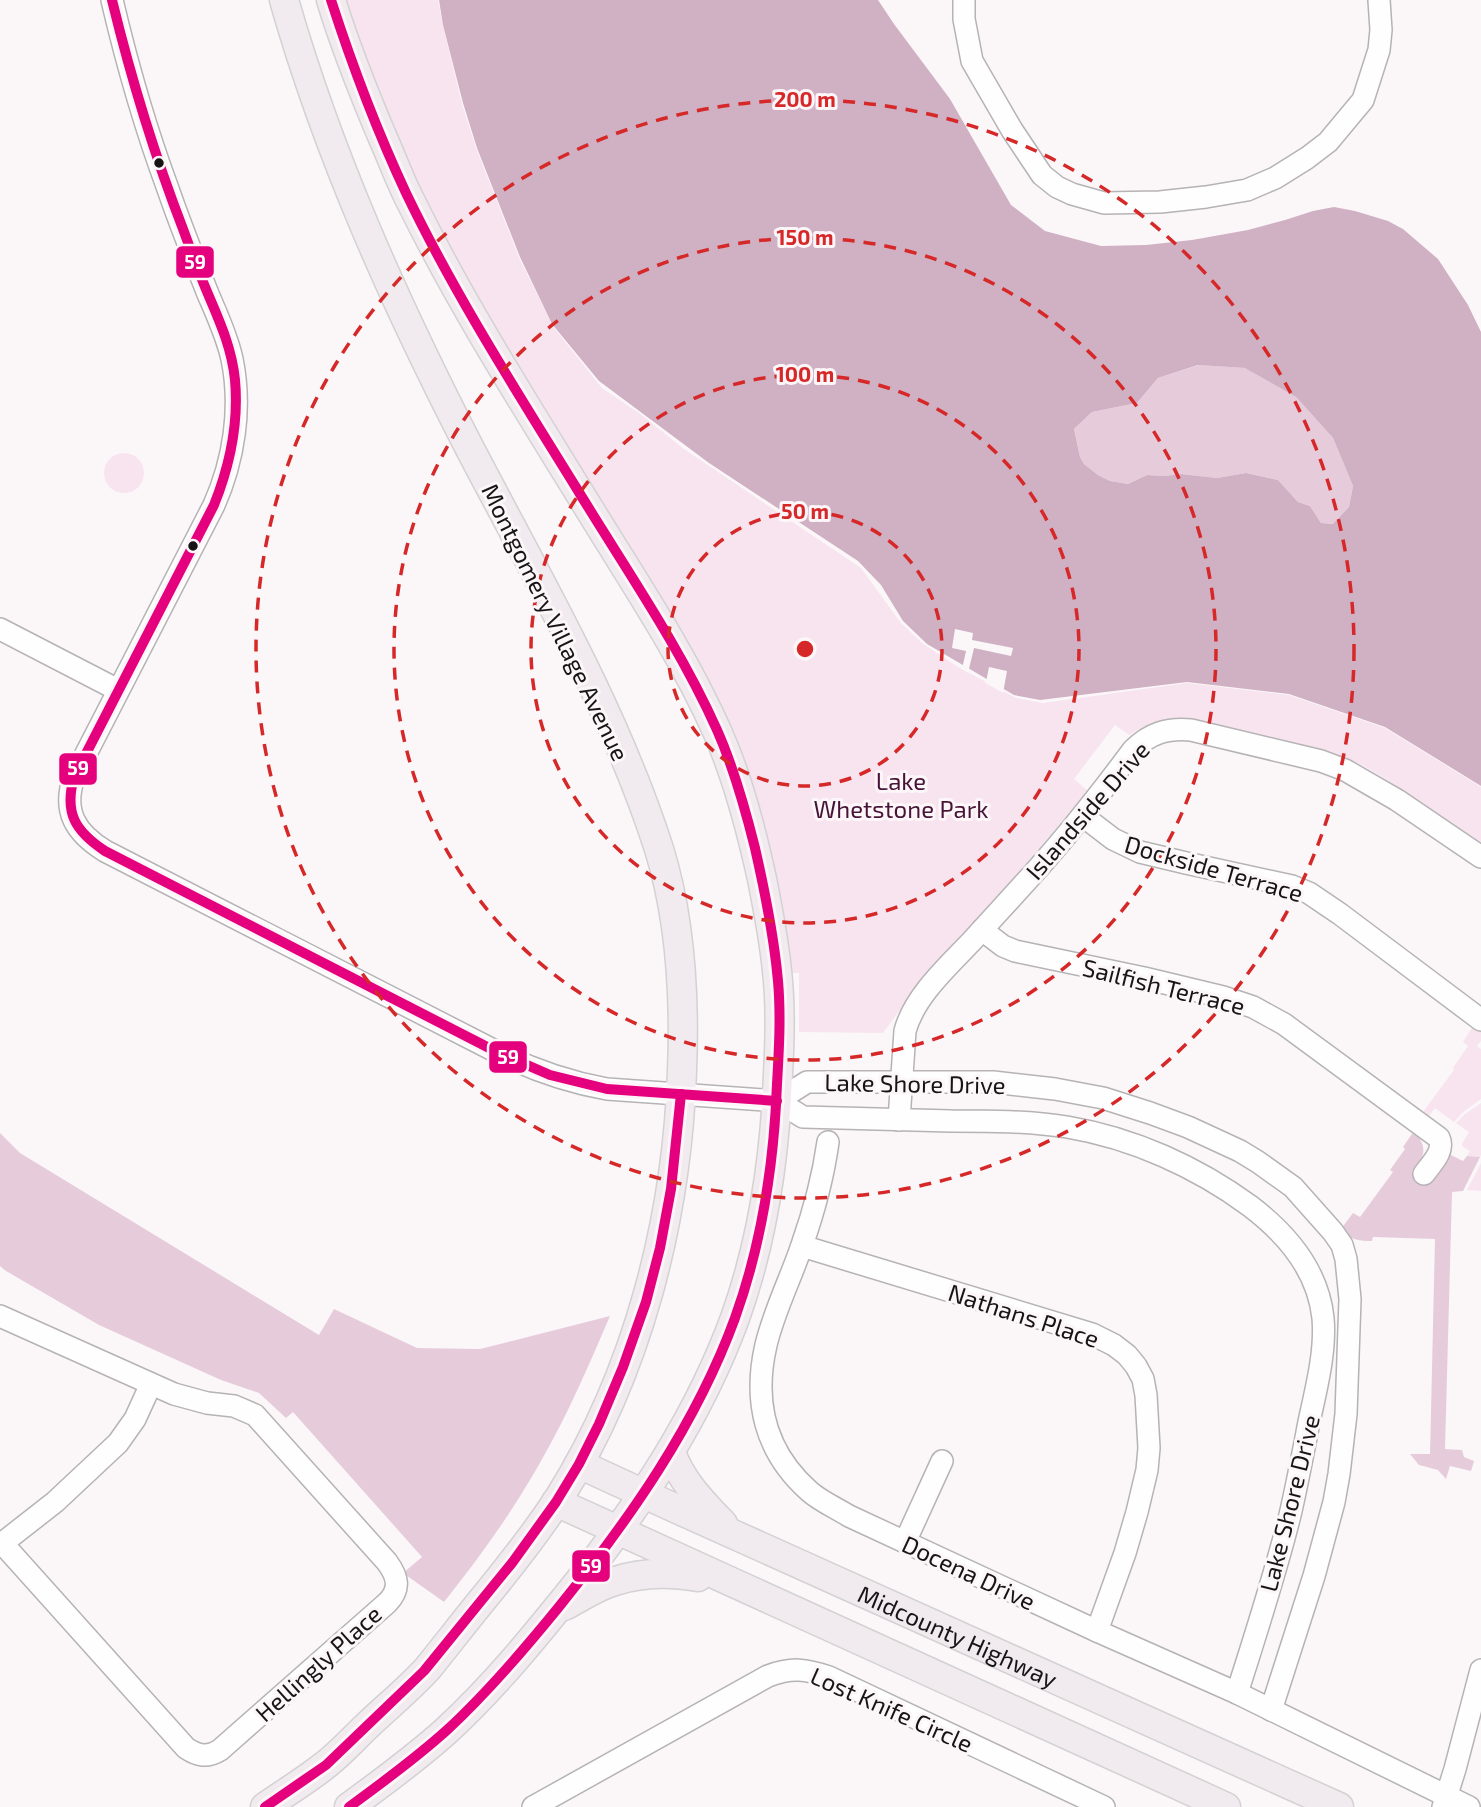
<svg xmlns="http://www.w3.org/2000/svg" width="1481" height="1807" font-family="'Exo 2',sans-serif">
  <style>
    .green { fill: #f7e4ef }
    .forest { fill: #e6ccdb }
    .water { fill: #d0b0c3; fill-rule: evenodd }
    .pier { fill: #fbf7f9 }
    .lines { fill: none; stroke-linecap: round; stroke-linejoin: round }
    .minor-casing { stroke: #b6b3b4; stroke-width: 24 }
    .major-casing { stroke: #d3d1d2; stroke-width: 31 }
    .minor { stroke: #fefefe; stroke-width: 21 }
    .major { stroke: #f1eaee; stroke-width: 28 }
    .bus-1-casing { stroke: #fcf6f9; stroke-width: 16 }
    .bus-1 { stroke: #e5007d; stroke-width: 10 }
    .ring { fill: none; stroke: #d62828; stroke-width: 3.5; stroke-dasharray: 12 9 }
    .bus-dot { fill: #161415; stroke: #fcf6f9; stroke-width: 2.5 }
    .labels { text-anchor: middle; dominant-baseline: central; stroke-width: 6; stroke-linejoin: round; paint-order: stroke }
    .street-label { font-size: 24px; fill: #161415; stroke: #fcf6f9 }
    .park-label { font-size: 24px; fill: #471337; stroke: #fcf6f9 }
    .centre { fill: #d62828; stroke: #fcf6f9; stroke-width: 3.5 }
    .ring-label { font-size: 21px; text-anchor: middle; font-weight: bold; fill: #d62828; stroke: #fcf6f9; stroke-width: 6; stroke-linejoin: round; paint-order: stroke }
    .line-badge { stroke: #fcf6f9; stroke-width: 2.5 }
    .badge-label { font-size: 19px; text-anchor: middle; font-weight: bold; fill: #fff }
  </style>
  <rect width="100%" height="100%" fill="#fbf7f9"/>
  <g class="green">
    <path d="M343 0H438L443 26 462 104 476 148 520 260 554 328 602 388 639 413 684 449 861 568 901 623 922 643 958 667 1016 698 1043 703 1187 683 1289 695 1385 728 1481 787V843L1388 780 1362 765 1329 751 1192 719C1165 717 1152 721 1129 735L1115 725 1074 779 1088 791C1061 822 1035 854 1007 885 964 933 921 980 883 1033L799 1032V973H789L782 913 768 840 748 773 722 706 680 627 616 528 509 356 421 197 393 134Z"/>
    <circle cx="124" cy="473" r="20"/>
    <path d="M1474 1025 1481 1030V1041L1477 1046 1481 1049V1099L1462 1113 1454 1122 1435 1108 1428 1117 1420 1116 1454 1070 1453 1068 1468 1046 1463 1042Z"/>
    <path d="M1481 1103V1155L1480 1157 1467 1156 1470 1151 1463 1147 1462 1144 1469 1132 1456 1123 1465 1114Z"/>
    <path d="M1481 1163V1191L1467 1190Z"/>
  </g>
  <g class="forest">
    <path d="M1199 365 1246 368 1296 397 1333 438 1353 486 1349 507 1334 524 1321 523 1310 506 1298 502 1278 480 1246 473 1217 478 1181 474 1164 476 1147 475 1128 484 1110 481 1098 475 1084 464 1080 457 1074 429 1092 412 1137 403 1158 378Z"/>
    <path d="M1414 1131C1429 1149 1424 1155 1413 1172L1424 1180 1449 1154 1463 1161 1467 1156 1480 1157 1463 1191 1452 1192 1445 1449 1462 1450 1464 1457 1474 1461 1471 1471 1450 1466 1446 1479 1438 1470 1419 1465 1410 1454H1430L1435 1239 1373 1237 1372 1241C1359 1241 1350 1240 1341 1229L1353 1213 1360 1217 1393 1172 1390 1170 1405 1149 1403 1147Z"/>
    <path d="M0 1133 20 1153 319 1335 334 1309 417 1348 480 1349 610 1316C589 1365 568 1414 541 1461 513 1511 480 1557 444 1602L403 1573 422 1557 293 1412 286 1418 259 1393 221 1380 99 1325 6 1271 0 1266Z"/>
  </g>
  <path class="water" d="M439 0H878L894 24 950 99 1011 205 1045 231 1101 246 1146 245 1192 240 1248 230 1285 220 1313 211 1334 207 1355 211 1388 221 1403 229 1438 259 1468 305 1481 332V786L1385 727 1289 694 1187 682 1040 700 1014 695 927 644 903 621 881 585 858 561 709 463 599 381 552 324 520 257 477 148 463 103 443 25ZM1198 365 1245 368 1296 397 1333 438 1353 486 1349 507 1333 524 1321 523 1310 506 1298 502 1278 480 1246 473 1217 478 1181 474 1164 476 1147 475 1128 484 1110 481 1098 475 1084 464 1080 457 1074 429 1092 412 1137 403 1158 378Z"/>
  <g class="pier">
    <path d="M955 629 973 633 972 640 1013 648 1011 656 974 648 968 673 962 669 966 651 952 648Z"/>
    <path d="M989 667 1007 671 1003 693 984 682H986Z"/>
  </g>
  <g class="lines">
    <defs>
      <g id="minor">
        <path d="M112 0C127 64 145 127 168 189 180 224 194 259 208 294 217 315 227 336 232 359 242 408 234 460 214 505L74 777C62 812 76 833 105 851L497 1052C533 1070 567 1082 607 1089L777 1101 803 1117C852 1118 902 1120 951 1121 990 1121 1029 1121 1067 1127 1133 1138 1197 1167 1250 1206 1287 1234 1318 1270 1323 1318 1326 1352 1316 1389 1309 1422 1303 1453 1297 1485 1290 1515 1275 1575 1256 1634 1237 1693"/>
        <path d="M964 0V19L972 61 1012 130 1042 175 1057 187 1072 194 1104 203 1160 202 1206 197 1247 190 1275 178 1307 158 1328 142 1363 100 1379 50 1381 30 1379 0"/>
        <path d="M0 629 118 690"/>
        <path d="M1083 816 1113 839 1140 852 1186 863 1292 886 1309 893 1340 914 1481 1020"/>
        <path d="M982 930 1003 946 1015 951 1144 978 1223 997 1253 1007 1284 1024 1439 1138C1445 1151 1432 1163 1424 1174"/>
        <path d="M777 1101 807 1082H993L1055 1089 1103 1098 1150 1113 1188 1127 1240 1151 1258 1162 1293 1187 1333 1232 1342 1245 1346 1259 1350 1299 1346 1414 1339 1474 1334 1502 1314 1576 1271 1710"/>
        <path d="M899 1120 905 1031C914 997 947 967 971 942 991 920 1012 897 1032 875 1068 835 1101 793 1133 750 1150 733 1167 728 1191 730L1321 761 1345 770 1397 800 1481 857"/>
        <path d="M828 1142C823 1178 814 1211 802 1245 791 1278 774 1311 766 1345 753 1401 765 1452 809 1491 820 1501 836 1508 849 1516L1097 1631 1237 1693 1469 1807"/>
        <path d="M802 1246 1092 1334 1114 1345 1127 1355 1136 1366 1143 1379 1146 1395 1149 1448 1147 1470 1137 1512 1125 1553 1097 1631"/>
        <path d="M0 1316 174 1394 207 1403 234 1406 255 1415 387 1562C398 1577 401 1589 387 1603L220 1750C207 1758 198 1756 186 1748L3 1544"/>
        <path d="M905 1542 942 1461"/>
        <path d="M0 1545 55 1502 118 1443 135 1419 151 1384"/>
        <path d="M533 1807 768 1676C792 1667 806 1669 829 1677L1104 1807"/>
        <path d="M1443 1807 1455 1769 1481 1670"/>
      </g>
      <g id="major">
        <path d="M331 0C345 46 363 91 382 136 392 158 400 181 411 202 464 310 530 412 593 515 636 585 683 655 717 731 738 778 751 829 762 879 768 909 774 940 777 971 781 1005 780 1039 778 1074 775 1157 763 1240 735 1318 699 1416 642 1502 577 1584 536 1635 495 1686 446 1731 416 1758 382 1783 349 1807"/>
        <path d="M671 1452C681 1481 702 1502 723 1524"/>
        <path id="s1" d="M579 1464 666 1504 1339 1807"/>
        <path d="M556 1502 1226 1807"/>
        <path d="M564 1606C580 1598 597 1586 615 1581 642 1572 670 1572 698 1577"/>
        <path d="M265 1807C285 1793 305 1781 324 1766 340 1754 354 1738 369 1724 388 1706 410 1688 428 1668 445 1647 462 1625 479 1604 507 1570 535 1535 559 1498 638 1372 677 1219 682 1071 685 997 681 920 659 849 613 706 536 576 467 443 394 301 328 154 284 0"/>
      </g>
    </defs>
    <use href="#minor" class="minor-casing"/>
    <use href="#major" class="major-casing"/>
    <use href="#minor" class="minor"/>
    <use href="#major" class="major"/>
    <defs>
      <g id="bus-1">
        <path d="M112 0C131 78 154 154 183 229 191 251 199 273 208 294 220 322 232 349 235 380 239 424 230 465 214 505L74 777C64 813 75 831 105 851L497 1052 550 1075 607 1089 777 1101"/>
        <path d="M331 0C352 65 377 131 406 193 455 295 517 392 577 489 625 568 679 645 717 730 734 768 745 808 755 848 765 892 774 936 778 981 781 1015 779 1050 777 1084 774 1163 762 1243 735 1318 696 1425 629 1520 558 1608 523 1651 487 1693 447 1730 416 1758 382 1783 349 1807"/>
        <path d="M265 1807 326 1765 424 1671 512 1563 556 1502 579 1464 599 1424 623 1367 646 1302 660 1248 671 1189 681 1094"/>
      </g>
    </defs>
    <use href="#bus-1" class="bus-1-casing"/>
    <use href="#bus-1" class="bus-1"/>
  </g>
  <g class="ring">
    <circle cx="805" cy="649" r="137"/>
    <circle cx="805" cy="649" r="274"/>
    <circle cx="805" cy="649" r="411"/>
    <circle cx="805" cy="649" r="549"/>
  </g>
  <g class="bus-dot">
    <circle cx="159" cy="163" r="6"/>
    <circle cx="193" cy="546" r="6"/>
  </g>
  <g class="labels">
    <g class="street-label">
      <text transform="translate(556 622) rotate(64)">Montgomery Village Avenue</text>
      <text transform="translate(1087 810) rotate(-49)">Islandside Drive</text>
      <text transform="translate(1214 868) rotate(16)">Dockside Terrace</text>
      <text transform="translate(1164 986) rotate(14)">Sailfish Terrace</text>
      <text transform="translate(915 1083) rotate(1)">Lake Shore Drive</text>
      <text transform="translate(1024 1315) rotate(18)">Nathans Place</text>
      <text transform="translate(1289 1503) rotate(-76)">Lake Shore Drive</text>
      <text transform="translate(969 1572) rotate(25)">Docena Drive</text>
      <text stroke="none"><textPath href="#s1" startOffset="416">Midcounty Highway</textPath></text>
      <text transform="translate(318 1663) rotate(-42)">Hellingly Place</text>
      <text transform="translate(892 1709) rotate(24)">Lost Knife Circle</text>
    </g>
    <g class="park-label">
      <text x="901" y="780">Lake<tspan x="901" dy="28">Whetstone Park</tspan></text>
    </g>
  </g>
  <circle cx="805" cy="649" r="10" class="centre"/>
  <g class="ring-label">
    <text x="805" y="107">200 m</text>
    <text x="805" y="245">150 m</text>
    <text x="805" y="382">100 m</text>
    <text x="805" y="519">50 m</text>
  </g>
  <g class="line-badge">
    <rect x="175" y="245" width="40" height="34" rx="7" fill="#e5007d"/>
    <rect x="58" y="752" width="40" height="34" rx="7" fill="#e5007d"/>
    <rect x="488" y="1040" width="40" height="34" rx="7" fill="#e5007d"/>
    <rect x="571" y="1549" width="40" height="34" rx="7" fill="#e5007d"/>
  </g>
  <g class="badge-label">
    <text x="195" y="269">59</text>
    <text x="78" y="775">59</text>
    <text x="508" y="1064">59</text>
    <text x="591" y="1573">59</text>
  </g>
</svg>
